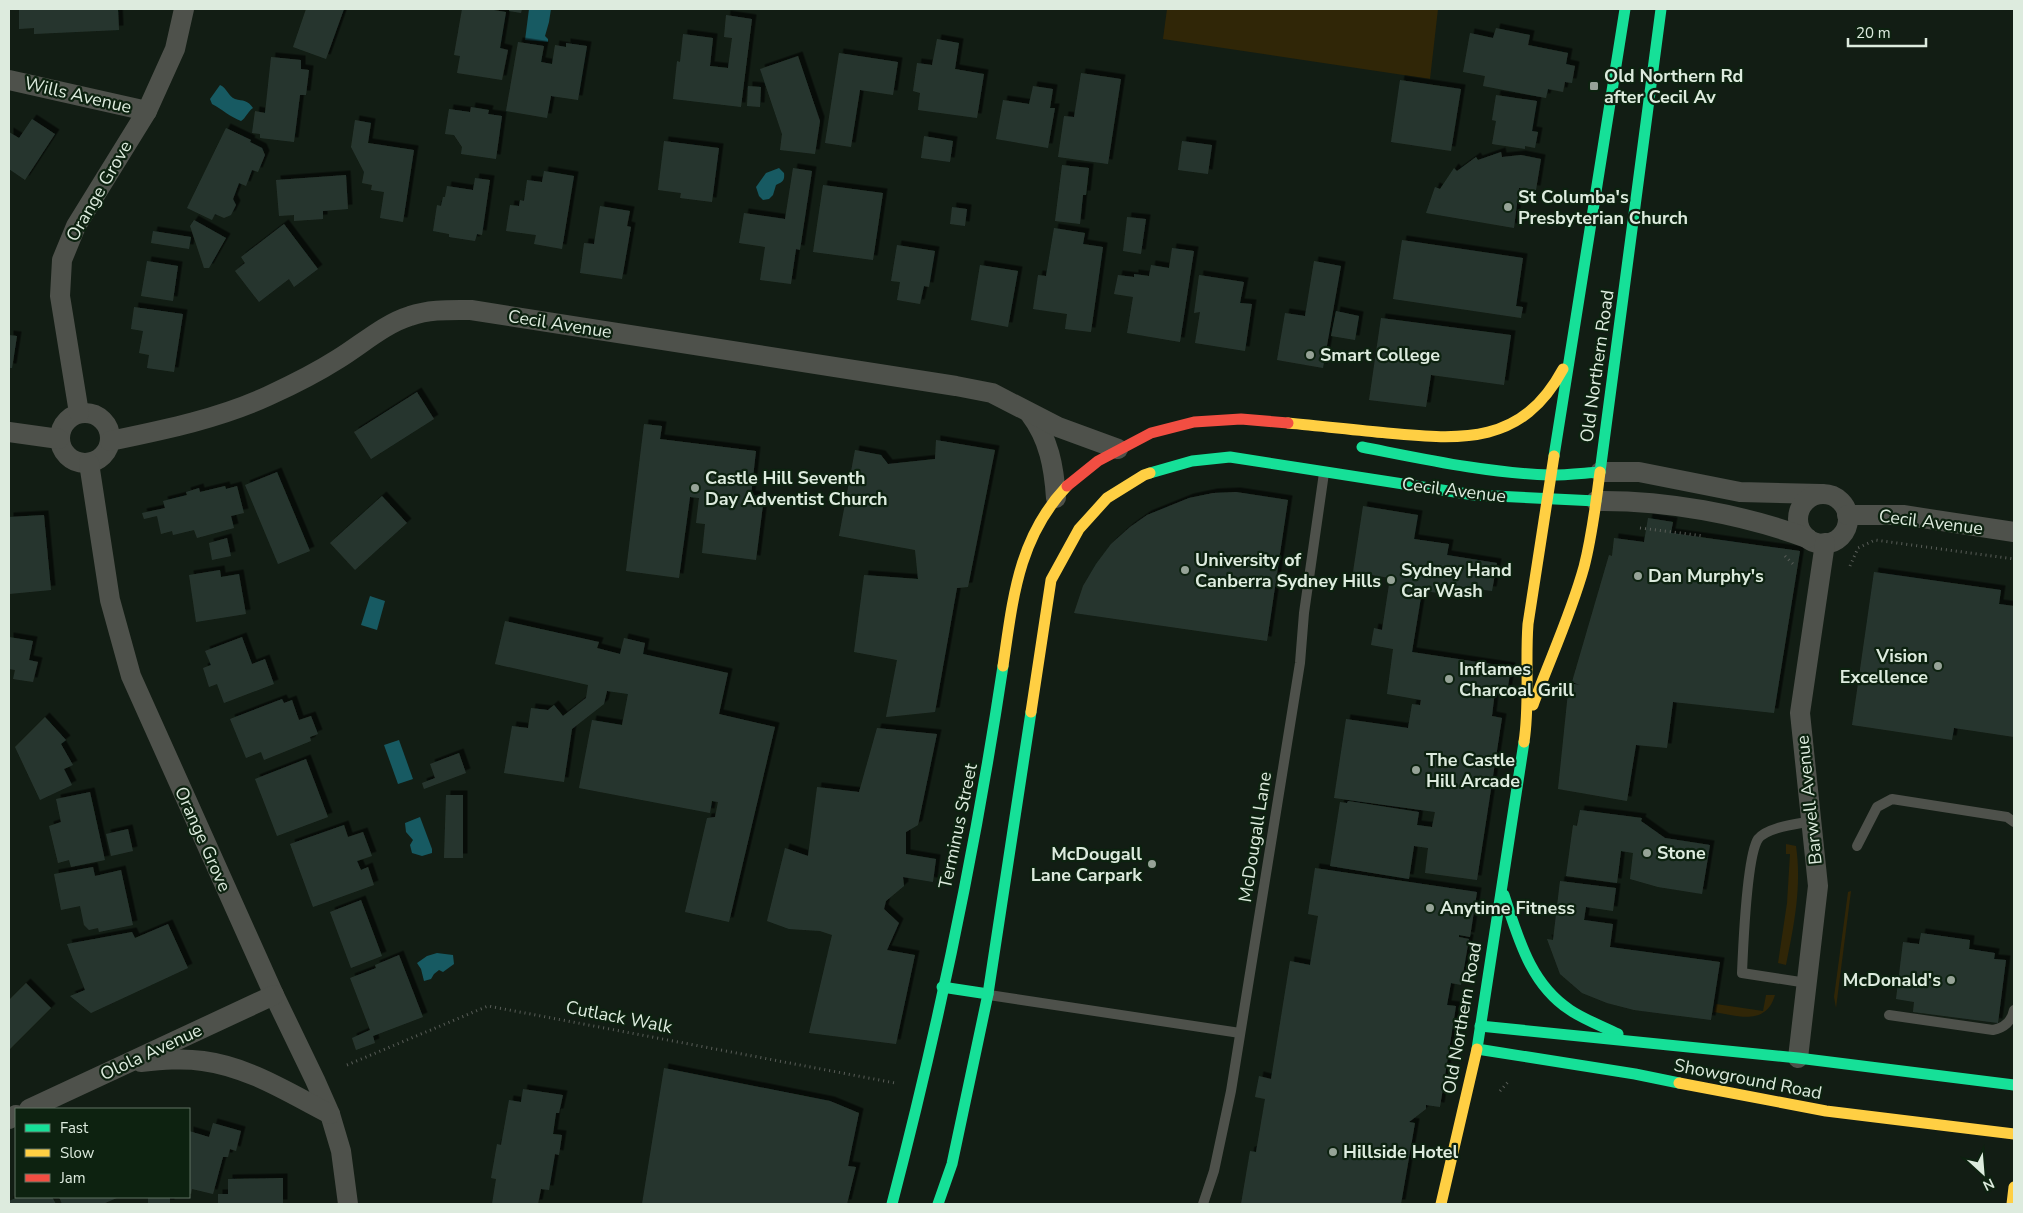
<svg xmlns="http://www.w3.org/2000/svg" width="2023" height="1213" font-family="'Nunito Sans',sans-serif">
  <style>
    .green { fill: #302607 }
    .water { fill: #175a62 }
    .building { fill: #28362f; filter: url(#shadow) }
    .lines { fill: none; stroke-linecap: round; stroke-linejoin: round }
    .path { stroke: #595d58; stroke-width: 3; stroke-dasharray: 1 4; stroke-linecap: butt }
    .lane { stroke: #4e514b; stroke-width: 10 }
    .street { stroke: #4e514b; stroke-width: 20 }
    .fast { stroke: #16e098; stroke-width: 11 }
    .slow { stroke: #ffcf43; stroke-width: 11 }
    .jam { stroke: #f24e42; stroke-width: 11 }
    .poi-dot { fill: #96a397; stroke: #0d2210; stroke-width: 2 }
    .labels { text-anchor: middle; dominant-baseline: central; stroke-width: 4.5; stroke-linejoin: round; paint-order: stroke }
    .poi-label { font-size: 18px; font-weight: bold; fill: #ddebde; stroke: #0d2210; text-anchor: start }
    .street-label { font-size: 18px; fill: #ddebde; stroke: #0d2210 }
  </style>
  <defs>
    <filter id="shadow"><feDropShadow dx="4.5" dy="-4.5" stdDeviation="0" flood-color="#0009"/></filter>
  </defs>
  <rect width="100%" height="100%" fill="#121d14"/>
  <g class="green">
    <path d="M1167 9H1438L1430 79 1163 39Z"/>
    <path d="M1786 844 1796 846C1802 886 1794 926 1786 965L1778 963 1787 903 1790 854H1786Z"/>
    <path d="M1851 891 1836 1008 1834 997 1848 892Z"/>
    <path d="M1766 995H1775C1766 1026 1738 1016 1714 1012L1716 1004 1763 1011Z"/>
  </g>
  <g class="water">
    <path d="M529 9H551L549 22 545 36 548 39V42L525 40Z"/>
    <path d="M220 85C227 88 228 96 235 99 243 101 248 100 253 108 248 111 246 118 241 121 230 117 222 109 212 104L210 99Z"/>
    <path d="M779 168 784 173C785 181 782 182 776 185L773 195 769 199 763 200 759 196 756 187 766 173Z"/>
    <path d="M370 596 385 601 377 630 361 625Z"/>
    <path d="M399 740 413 779 398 784 384 745Z"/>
    <path d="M420 817 432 849V853L422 856 412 853 410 845 413 840 406 832 405 823Z"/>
    <path d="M437 953 453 955 454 964 443 972 439 970 434 974 431 979 424 981 421 969 417 963 427 956Z"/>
  </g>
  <g class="building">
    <path d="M19 9H118L119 30 34 34V28L19 29Z"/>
    <path d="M306 9H344L326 59 293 47Z"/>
    <path d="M462 9H487L506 12 500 48 508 50 502 80 457 73 460 56 454 55Z"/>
    <path d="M509 9H522L521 13 509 11Z"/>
    <path d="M726 15 752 19 741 107 673 99 677 61 680 62 683 34 713 38 710 66 728 68 732 38 724 37Z"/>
    <path d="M1496 28 1530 35 1528 45 1568 53 1566 64 1575 66 1572 83 1565 82 1563 92 1548 89 1546 98 1483 86 1485 76 1463 72 1470 33 1493 38Z"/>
    <path d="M937 39 959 43 955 69 984 74 977 118 918 110 920 93 913 91 917 63 932 65Z"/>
    <path d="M518 42 544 46 541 62 552 64 555 45 566 47V43L587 46 578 100 551 96 547 118 506 111Z"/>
    <path d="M839 53 898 62 893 95 860 90 851 147 825 143Z"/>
    <path d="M798 56 820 121 815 154 780 150 782 134 760 69Z"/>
    <path d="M271 57 301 60V69L309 70 306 95H300L294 142 260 138V134L252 133 255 111 265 113Z"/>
    <path d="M1081 73 1121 79 1108 164 1058 157 1064 116 1074 117Z"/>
    <path d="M1400 80 1461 89 1451 151 1391 142Z"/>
    <path d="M748 86 761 87 760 107 747 106Z"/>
    <path d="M1033 86 1053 89 1050 108H1055L1048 148 996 139 1003 100 1029 104Z"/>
    <path d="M1496 95 1537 101 1532 131 1538 132 1535 148 1525 146V149L1492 144 1496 121 1492 120Z"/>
    <path d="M471 107 489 110 488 114 502 116 496 159 461 154 462 147 454 135 445 134 449 109 470 112Z"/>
    <path d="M32 119 55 134 25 180 9 169V132L19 138Z"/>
    <path d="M355 120 371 123 368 143 414 150 403 222 380 218 384 192 371 190 372 185 362 183 364 172 351 147Z"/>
    <path d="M226 128 251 140 250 142 262 148 265 155 258 172 252 170 246 186 239 183 233 199 236 205 231 215 224 218 215 214 212 220 187 208Z"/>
    <path d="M924 136 953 141 950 162 921 158Z"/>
    <path d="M664 141 719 148 712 202 680 198 681 193 658 190Z"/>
    <path d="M1182 141 1212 145 1208 174 1178 170Z"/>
    <path d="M1501 152 1502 157 1521 155 1541 159 1536 190 1519 188 1514 228 1426 213 1435 187 1440 189 1454 168 1457 171 1476 157 1478 160Z"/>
    <path d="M1062 165 1089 168 1086 195H1083L1080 224 1055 221Z"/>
    <path d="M793 168 812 171 800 250 796 249 791 284 760 280 765 247 739 243 744 213 785 219Z"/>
    <path d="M544 171 574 176 562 249 534 244 536 235 506 231 510 205 519 206 520 200 524 201 527 180 542 182Z"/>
    <path d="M346 175 348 209 323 211V219L294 221V215L279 216 276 180Z"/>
    <path d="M475 178 490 180 482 235 477 234 475 241 449 237V234L433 231 437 205 441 206 443 197H445L447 186 473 190Z"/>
    <path d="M823 185 883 193 873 260 813 252Z"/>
    <path d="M600 206 630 211 627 226 631 227 622 279 580 273 584 243 594 244Z"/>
    <path d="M952 207 967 209 965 226 950 224Z"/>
    <path d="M1127 217 1146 219 1141 254 1123 251Z"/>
    <path d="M194 220 226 238 209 268H204L190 226Z"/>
    <path d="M284 224 318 269 294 287 289 279 259 302 235 271 245 263 241 257Z"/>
    <path d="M1054 228 1085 233 1083 244 1103 247 1091 332 1065 329 1067 314 1033 309 1038 275 1046 276Z"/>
    <path d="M153 231 191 237 189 249 151 243Z"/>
    <path d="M1402 240 1523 258 1516 306 1523 307 1521 318 1393 299Z"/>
    <path d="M897 245 935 251 929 287 924 286 920 304 897 300 900 282 891 281Z"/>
    <path d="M1172 248 1194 251 1180 342 1127 333 1133 297 1114 294 1118 275 1134 277V274L1149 276 1151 265 1169 268Z"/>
    <path d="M147 261 178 266 173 301 141 296Z"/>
    <path d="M1314 261 1341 266 1323 368 1277 360 1285 313 1305 316Z"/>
    <path d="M980 265 1018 271 1008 327 971 320Z"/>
    <path d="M1199 275 1244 282 1240 303 1252 304 1245 351 1195 343 1200 312 1194 313Z"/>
    <path d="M134 307 183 314 174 372 147 368 149 355 139 353 143 331 131 329Z"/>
    <path d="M1336 311 1359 316 1355 340 1331 336Z"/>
    <path d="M1381 318 1511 335 1504 385 1431 375 1426 407 1369 400Z"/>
    <path d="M9 335 17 336 12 368H9Z"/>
    <path d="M417 392 434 419 371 459 354 432Z"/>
    <path d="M644 424 662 426 660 439 756 451 751 495 764 497 756 560 702 553 705 524 696 523 699 498 690 497 679 578 626 571Z"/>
    <path d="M936 440 995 450 968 587 957 588 935 712 886 717 897 660 854 652 864 575 918 579 915 550 839 536 855 450 881 455 888 464 935 459Z"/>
    <path d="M277 472 310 551 278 564 245 485Z"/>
    <path d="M225 486 226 489 237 486 244 513 231 516 234 528 197 538 194 530 173 535 172 531 161 534 157 516 144 519 142 513 165 508 163 501 187 495 186 492 199 488 200 492Z"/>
    <path d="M1236 492 1288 500 1267 641 1074 613 1083 586 1096 564 1111 544 1130 527 1147 515 1189 498 1213 493Z"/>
    <path d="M382 496 407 523 355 570 330 543Z"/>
    <path d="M1363 506 1418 515 1414 539 1449 544 1447 555 1497 563 1492 591 1441 584 1440 593 1422 591 1412 652 1511 667 1507 693 1495 691 1492 716 1502 718 1477 880 1425 873 1428 848 1414 846 1409 879 1330 866 1340 802 1347 803 1348 801 1419 812 1417 825 1432 827 1435 812 1334 798 1346 719 1408 728 1412 704 1420 705 1421 700 1387 694 1393 649 1371 645 1374 628 1382 630 1390 578 1353 572Z"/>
    <path d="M44 515 51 590 9 594V517Z"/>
    <path d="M1648 518 1673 522 1671 533 1800 551 1774 713 1673 702 1667 748 1636 745 1627 801 1558 789 1569 683 1580 685 1572 682 1609 555 1612 556 1614 538 1644 542Z"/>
    <path d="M227 538 231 556 212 560 209 543Z"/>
    <path d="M220 570 221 577 239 574 246 614 196 622 189 575Z"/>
    <path d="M1874 572 2001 590 1999 604 2014 606V737L1954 728 1952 740 1852 725Z"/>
    <path d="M505 621 599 642 597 648 620 654 624 638 645 643 643 654 728 673 719 714 775 727 729 922 685 912 707 818 715 817 718 802 712 801 710 813 579 788 592 720 622 725 628 694 607 691 604 704 572 729 564 782 504 773 512 726 528 728 531 708 548 710 554 705 563 716 586 698 588 685 495 664Z"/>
    <path d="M9 637 33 641 29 660 38 662 33 682 13 679 15 670 9 669Z"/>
    <path d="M242 637 252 664 265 659 274 684 224 703 217 684 209 687 203 668 211 665 205 651Z"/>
    <path d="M282 699 284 703 292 700 299 720 311 716 318 734 310 737 311 741 264 760 261 752 246 758 230 719Z"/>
    <path d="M45 717 66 740 61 744 73 765 64 769 72 785 40 800 15 747Z"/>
    <path d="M877 728 937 734 918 825 906 832V854L936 859 933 882 903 877 904 886 886 901 884 909 899 923 887 950 915 955 896 1044 809 1033 832 935 820 931 789 929 767 921 785 848 808 856 817 787 859 792Z"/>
    <path d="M459 753 466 773 424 789 422 783 435 778 430 764Z"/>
    <path d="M306 759 328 817 277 836 255 779Z"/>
    <path d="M90 792 105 860 71 867 69 860 58 863 49 826 61 822 56 799Z"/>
    <path d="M446 795H463V858H444Z"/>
    <path d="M1580 810 1642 818 1641 821 1665 838 1710 845 1702 894 1658 887 1630 879 1633 853 1621 851 1617 883 1566 876 1573 825 1577 826Z"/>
    <path d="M344 825 348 837 363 832 372 856 357 861 361 870 368 867 374 885 313 907 290 844Z"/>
    <path d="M128 829 133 851 111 856 106 834Z"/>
    <path d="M93 867 95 876 121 870 133 925 99 932 98 928 89 930 84 925 80 906 61 910 54 874Z"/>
    <path d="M1315 868 1477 892 1470 937 1459 935V937L1469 939 1461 985 1451 983 1447 1005 1456 1006 1440 1107 1426 1105V1109L1409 1122 1415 1123 1401 1204H1241L1250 1151 1256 1152 1265 1099 1255 1097 1259 1076 1271 1079 1290 961 1310 965 1318 916 1308 914Z"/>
    <path d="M1560 881 1616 888 1613 911 1586 907 1584 920 1613 924 1610 947 1720 962 1711 1020 1634 1010 1607 1003 1582 993 1560 974 1547 939 1553 940Z"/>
    <path d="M361 900 382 956 351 968 330 912Z"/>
    <path d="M168 924 188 968 91 1013 70 996 85 990 67 944 132 932 135 938Z"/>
    <path d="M1921 933 1970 940 1969 949 1995 953 1994 959 2006 960 1998 1023 1913 1012 1914 1002 1896 999 1903 942 1919 944Z"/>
    <path d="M399 955 423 1017 373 1036 375 1043 356 1050 352 1038 370 1030 350 978 376 968 375 965Z"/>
    <path d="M26 983 51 1008 9 1050V1000Z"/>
    <path d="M664 1068 830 1101 859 1113 848 1166 856 1167 847 1204H642Z"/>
    <path d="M523 1089 563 1095 559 1113H556L553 1134 562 1135 559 1155 555 1154 549 1190 541 1189 538 1204H492L496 1179 491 1178 497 1144 501 1145 509 1100 521 1102Z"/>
    <path d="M213 1123 241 1131 236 1151 230 1149 228 1157H223L213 1194 192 1189 191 1194 189 1193V1131L209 1137Z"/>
    <path d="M283 1178V1204H218V1194H228V1179Z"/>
    <path d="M18 1197H52L56 1204H9V1201Z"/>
    <path d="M59 1197H119L103 1204H62Z"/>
    <rect x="148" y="1197" width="22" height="7"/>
  </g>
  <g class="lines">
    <g class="path">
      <path d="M1640 528 1704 536"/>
      <path d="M1785 556 1795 566"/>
      <path d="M1850 566 1858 548 1875 540 2014 559"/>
      <path d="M347 1065 488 1006 895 1083"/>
      <path d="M1500 1091 1509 1081"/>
    </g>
    <g class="lane">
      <path d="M1857 846 1877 807 1892 799 2007 817 2014 822"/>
      <path d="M1807 983 1742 973C1743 949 1747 856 1758 839 1767 827 1798 824 1812 821"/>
      <path d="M989 995 1240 1033"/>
      <path d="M1889 1015 1993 1030C2004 1028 2012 1021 2014 1010"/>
      <path d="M1203 1204 1214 1171 1231 1091 1300 663 1304 613 1324 473"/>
    </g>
    <g class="street">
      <path d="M9 80 147 111"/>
      <circle cx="85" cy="438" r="25"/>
      <path d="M79 413 60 296 62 260 76 226 147 111 175 49 184 9"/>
      <path d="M1030 414C1049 439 1054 467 1056 498"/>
      <path d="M9 432 59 439"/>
      <path d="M110 441C163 430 218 419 268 396 292 385 316 373 338 359 361 345 384 324 410 316 430 309 450 310 471 310L956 386 992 393 1058 427 1118 449"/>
      <path d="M89 463 110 600 131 676 274 995 315 1080 330 1114 341 1151 348 1204"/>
      <path d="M1600 472H1639L1740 492 1821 494"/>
      <circle cx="1823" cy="519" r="25"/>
      <path d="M1596 501C1665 500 1742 514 1807 538"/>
      <path d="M1847 515H1903L2014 532"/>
      <path d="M1798 1058 1818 886 1800 713 1825 543"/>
      <path d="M141 1062C161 1060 182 1058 203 1061 249 1067 289 1093 330 1114"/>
      <path d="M29 1109 274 995"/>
      <path d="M9 1119 16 1115"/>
    </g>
    <g class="fast">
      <path d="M1362 447C1424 459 1487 473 1550 475 1567 475 1584 473 1600 472"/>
      <path d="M1554 456 1625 9"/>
      <path d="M1600 472 1661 9"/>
      <path d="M1150 473 1192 461 1230 457 1474 495 1596 501"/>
      <path d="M1524 742 1477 1049 1635 1074 1679 1083"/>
      <path d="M1504 895C1518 937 1530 984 1570 1010 1585 1020 1602 1026 1618 1034"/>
      <path d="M942 987 988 994"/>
      <path d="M1480 1026 1798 1058 2014 1085"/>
      <path d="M892 1204C938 1028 976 846 1003 666"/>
      <path d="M938 1204 952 1164 988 994 1031 712"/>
    </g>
    <g class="slow">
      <path d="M1288 423C1321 426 1354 430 1387 433 1463 440 1522 445 1563 369"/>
      <path d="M1003 666C1013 598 1018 538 1067 486"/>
      <path d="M1533 705C1550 659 1571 614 1584 567 1592 536 1596 504 1600 472"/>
      <path d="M1031 712 1051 580 1079 529 1107 498 1144 475 1150 473"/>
      <path d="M1524 742C1530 703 1525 663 1528 624L1554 456"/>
      <path d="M1679 1083 1826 1111 2014 1134"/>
      <path d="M1441 1204 1477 1049"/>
      <path d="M2012 1204 2014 1187"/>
    </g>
    <path class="jam" d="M1067 486 1098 461 1151 433 1194 422 1241 419 1288 423"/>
  </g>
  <g class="poi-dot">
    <rect x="1589" y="81" width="10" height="10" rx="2.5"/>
    <circle cx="1508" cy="207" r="5"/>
    <circle cx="1310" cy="355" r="5"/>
    <circle cx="695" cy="488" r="5"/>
    <circle cx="1185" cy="570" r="5"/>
    <circle cx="1638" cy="576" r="5"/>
    <circle cx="1391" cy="580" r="5"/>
    <circle cx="1938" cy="666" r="5"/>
    <circle cx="1449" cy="679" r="5"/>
    <circle cx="1416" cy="770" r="5"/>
    <circle cx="1647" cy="853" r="5"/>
    <circle cx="1152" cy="864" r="5"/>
    <circle cx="1430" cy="908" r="5"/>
    <circle cx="1951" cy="980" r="5"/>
    <circle cx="1333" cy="1152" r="5"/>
  </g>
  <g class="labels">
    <g class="poi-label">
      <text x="1604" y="76">Old Northern Rd<tspan x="1604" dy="21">after Cecil Av</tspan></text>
      <text x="1518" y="197">St Columba's<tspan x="1518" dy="21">Presbyterian Church</tspan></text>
      <text x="1320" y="355">Smart College</text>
      <text x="705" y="478">Castle Hill Seventh<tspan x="705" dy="21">Day Adventist Church</tspan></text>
      <text x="1195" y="560">University of<tspan x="1195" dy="21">Canberra Sydney Hills</tspan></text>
      <text x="1401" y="570">Sydney Hand<tspan x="1401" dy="21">Car Wash</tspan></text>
      <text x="1648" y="576">Dan Murphy's</text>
      <text x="1928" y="656" text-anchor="end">Vision<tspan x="1928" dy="21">Excellence</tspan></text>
      <text x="1459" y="669">Inflames<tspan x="1459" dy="21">Charcoal Grill</tspan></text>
      <text x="1426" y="760">The Castle<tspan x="1426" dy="21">Hill Arcade</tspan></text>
      <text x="1657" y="853">Stone</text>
      <text x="1142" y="854" text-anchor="end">McDougall<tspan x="1142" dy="21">Lane Carpark</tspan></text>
      <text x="1440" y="908">Anytime Fitness</text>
      <text x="1941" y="980" text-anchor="end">McDonald's</text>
      <text x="1343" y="1152">Hillside Hotel</text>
    </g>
    <g class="street-label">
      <text transform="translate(78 95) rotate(13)">Wills Avenue</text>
      <text transform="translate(99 191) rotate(-60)">Orange Grove</text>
      <text transform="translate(560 324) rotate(9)">Cecil Avenue</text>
      <text transform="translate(1597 366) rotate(-82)">Old Northern Road</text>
      <text transform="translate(1454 490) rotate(7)">Cecil Avenue</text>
      <text transform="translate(1931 522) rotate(7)">Cecil Avenue</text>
      <text transform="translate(1809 800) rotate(-96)">Barwell Avenue</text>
      <text transform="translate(958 826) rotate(-78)">Terminus Street</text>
      <text transform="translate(1255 837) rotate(-81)">McDougall Lane</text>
      <text transform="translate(203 839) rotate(66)">Orange Grove</text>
      <text transform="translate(619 1017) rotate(11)">Cutlack Walk</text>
      <text transform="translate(1462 1018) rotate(-80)">Old Northern Road</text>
      <text transform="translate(151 1052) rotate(-25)">Olola Avenue</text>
      <text transform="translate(1748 1079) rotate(11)">Showground Road</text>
    </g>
  </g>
  <rect width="2023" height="1213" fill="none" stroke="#ddebde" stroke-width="20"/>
  <rect x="15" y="1108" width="175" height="90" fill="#0d2210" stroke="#607262"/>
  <rect x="25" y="1124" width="25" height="8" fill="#16e098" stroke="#607262"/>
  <text x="60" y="1133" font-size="15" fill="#ddebde">Fast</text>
  <rect x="25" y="1149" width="25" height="8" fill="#ffcf43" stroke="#607262"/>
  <text x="60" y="1158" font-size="15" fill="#ddebde">Slow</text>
  <rect x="25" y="1174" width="25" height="8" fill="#f24e42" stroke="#607262"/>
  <text x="60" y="1183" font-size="15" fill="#ddebde">Jam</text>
  <g transform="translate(1983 1173) rotate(154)" stroke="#0d2210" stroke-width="4" paint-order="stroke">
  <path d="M0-4L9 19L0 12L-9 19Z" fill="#ddebde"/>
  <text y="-8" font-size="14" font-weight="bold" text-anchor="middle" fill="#ddebde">N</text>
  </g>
  <path d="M1848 38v8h78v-8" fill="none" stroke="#ddebde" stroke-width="2.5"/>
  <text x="1856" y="38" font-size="15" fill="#ddebde" stroke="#0d2210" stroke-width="4" paint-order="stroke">20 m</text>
</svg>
